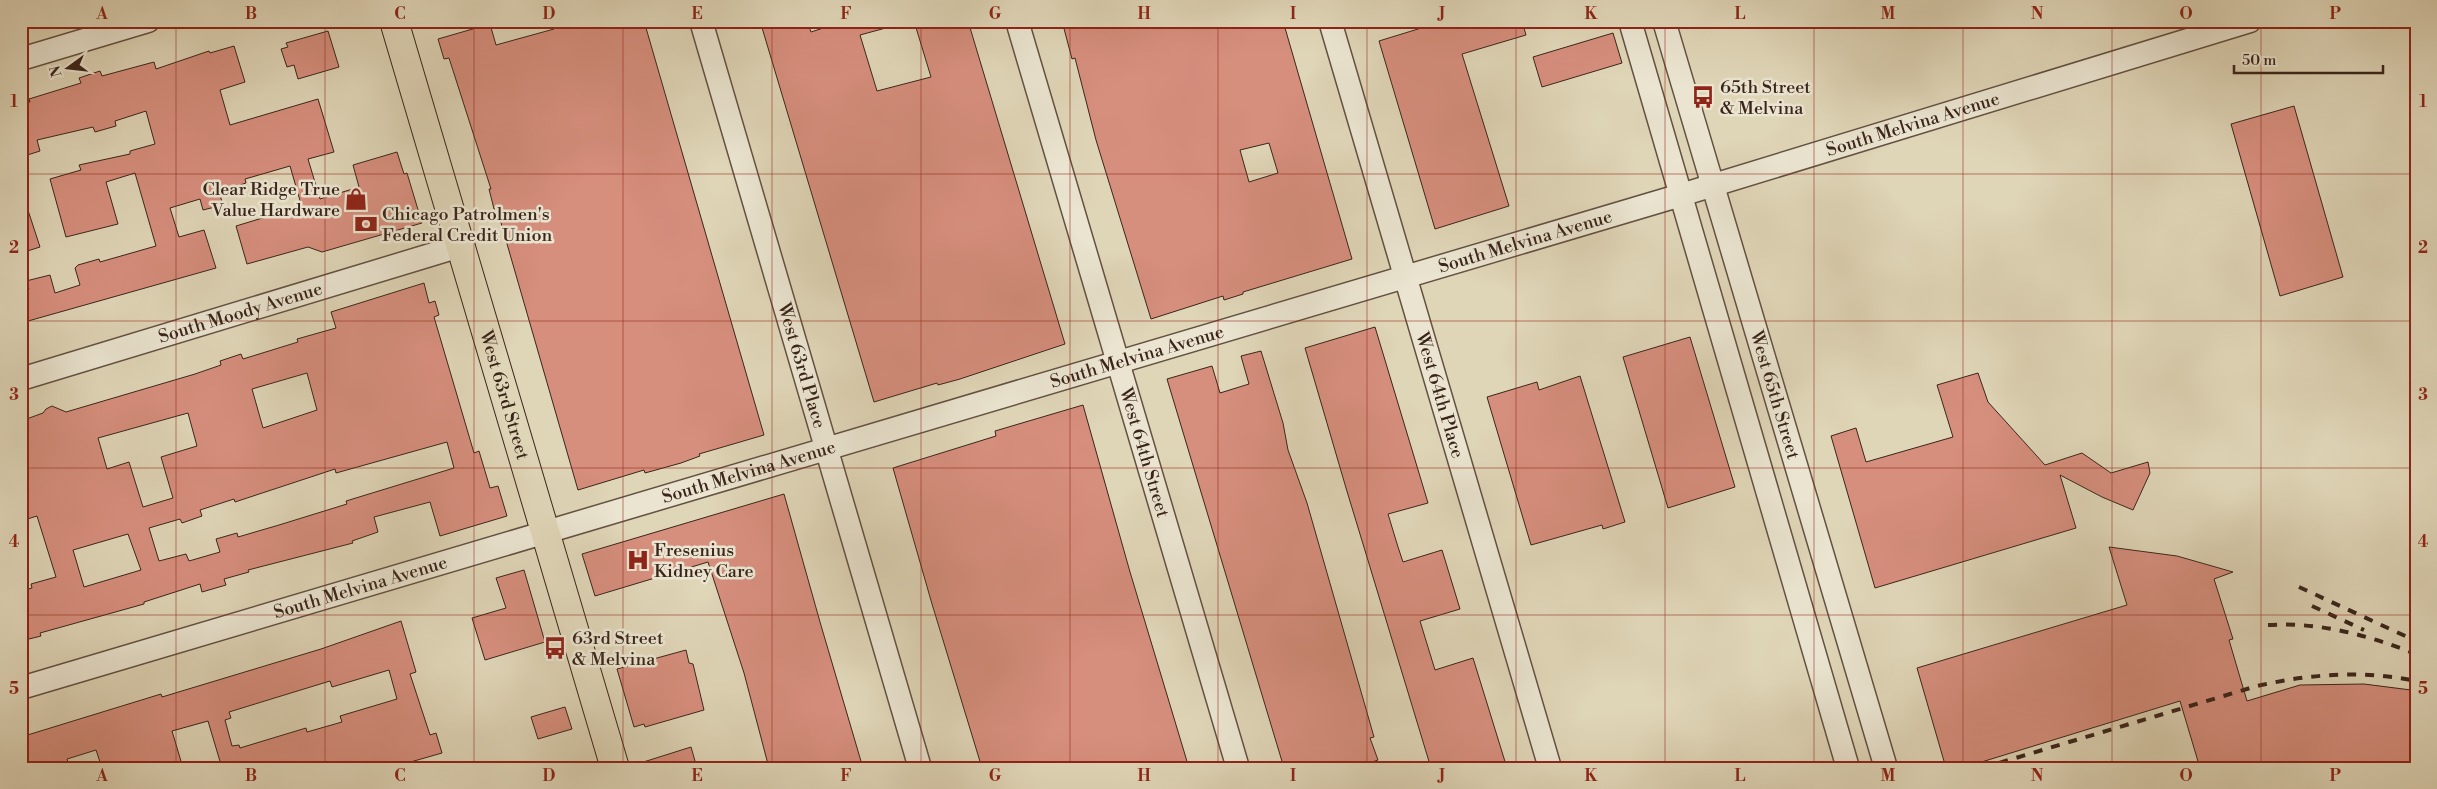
<svg xmlns="http://www.w3.org/2000/svg" width="2437" height="789" font-family="'Libre Bodoni',serif">
  <style>
    .building { fill: #d68e7d; stroke: #3a251b; fill-rule: evenodd }
    .lines { fill: none; stroke-linecap: round; stroke-linejoin: round }
    .minor-casing { stroke: #635142; stroke-width: 25 }
    .major-casing { stroke: #3a251b; stroke-width: 30 }
    .minor { stroke: #eae4d0; stroke-width: 22 }
    .major { stroke: #dfd5b7; stroke-width: 28 }
    .rail { stroke: #3a251b; stroke-width: 4; stroke-dasharray: 9 9; stroke-linecap: butt }
    .grid { fill: none; stroke: #8f2418; stroke-width: 1; stroke-opacity: 0.55 }
    .labels { text-anchor: middle; dominant-baseline: central; stroke-width: 5; stroke-linejoin: round; paint-order: stroke }
    .poi-label { font-size: 18px; fill: #3a251b; stroke: #eae4d0; text-anchor: start }
    .street-label { font-size: 18px; fill: #3a251b; stroke: #eae4d0 }
    .neatline { fill: none; stroke: #8f2418; stroke-width: 2 }
    .grid-label { font-size: 16px; text-anchor: middle; font-weight: bold; fill: #8f2418 }
  </style>
  <rect width="100%" height="100%" fill="#dfd5b7"/>
  <filter id="stains"><feTurbulence type="fractalNoise" baseFrequency=".004" numOctaves="4"/><feColorMatrix values="0 0 0 0 .2 0 0 0 0 .09 0 0 0 0 .02 0 0 0 .5 -.17"/></filter>
  <radialGradient id="worn" r=".72"><stop offset=".6" stop-color="#630" stop-opacity="0"/><stop offset="1" stop-color="#630" stop-opacity=".3"/></radialGradient>
  <g class="building">
    <path d="M562 21H644L764 435 699 454 700 456 681 463 645 473 644 470 578 490 503 230 497 208 494 209 489 189H491L449 58 444 59 438 39 490 24 496 45 554 29 553 24Z"/>
    <path d="M760 21H807L811 32 845 21H892L893 26 860 35 877 91 931 77 914 21H968L1065 344 960 379 938 385 937 383 874 402Z"/>
    <path d="M1062 21H1283L1352 259 1243 292V294L1224 300 1223 296 1151 319 1096 140 1075 58 1072 59ZM1269 143 1278 173 1249 182 1240 150Z"/>
    <path d="M1444 21H1522L1526 35 1462 54 1509 206 1435 229 1379 41Z"/>
    <path d="M328 31 339 67 298 79 294 65 287 67 281 49 288 47 286 43Z"/>
    <path d="M1613 33 1622 63 1542 87 1533 57Z"/>
    <path d="M234 46 245 82 220 90 230 125 318 99 334 152 308 159 320 199 359 187 353 165 397 152 404 174 407 173 422 223 322 252 308 247 247 264 236 226 299 207 301 204 290 166 245 179 246 183 219 192 223 205 203 210 200 199 170 208 179 237 204 230 216 268 21 323V292L29 289 26 281 50 275 55 293 80 285 75 268 78 265 99 259 100 262 156 246 135 173 106 182 118 224 66 237 50 179 81 170 79 165 130 154V151L155 144 146 111 115 121 116 126 95 132 93 127 37 140 40 151 21 157V102H30L29 99 81 83 79 78 100 71 102 76 154 62 156 69 209 51 210 53Z"/>
    <path d="M2294 106 2343 277 2280 296 2231 124Z"/>
    <path d="M21 198H24L40 247 21 253Z"/>
    <path d="M424 283 429 303 435 301 439 315 434 317 474 453 479 451 490 488 498 486 507 516 440 536 430 502 374 517 378 532 352 541 353 543 248 570 249 572 224 579 226 585 202 592 200 584 144 602V604L40 633 41 636 21 641V591L32 588 31 584 56 577 37 516 21 521V421L43 413 46 409 52 406 66 412 195 374 221 365 220 361 241 354 243 359 298 342 297 339 336 328 331 312ZM307 373 317 410 263 428 252 389ZM188 413 197 446 161 457 173 498 143 507 129 462 107 469 98 438ZM447 442 454 468 346 501 347 504 279 525 238 537 237 533 216 539 220 552 189 561 186 554 159 561 149 528 180 519 182 523 202 516 200 510 234 499 235 502 335 469 336 473ZM128 534 141 570 84 587 73 550Z"/>
    <path d="M1375 327 1428 503 1388 514 1398 547 1403 562 1442 550 1460 609 1420 621 1435 670 1473 658 1507 768H1431L1346 488 1305 348Z"/>
    <path d="M1690 337 1735 487 1668 508 1623 357Z"/>
    <path d="M1261 351 1283 423 1288 450 1307 503 1374 737 1370 738 1378 760 1355 768H1284L1167 379 1212 366 1220 393 1249 384 1241 356Z"/>
    <path d="M1978 373 1988 402 2045 465 2082 453 2111 473 2148 462 2150 473 2133 510 2102 497 2060 475 2076 528 1875 588 1831 436 1856 428 1866 462 1953 437 1937 385Z"/>
    <path d="M1580 376 1625 522 1603 529 1602 525 1531 545 1487 397 1537 382 1539 390Z"/>
    <path d="M1083 405 1130 572 1189 768H982L932 604 893 468 996 436 995 431Z"/>
    <path d="M784 494 820 622 863 768H769L744 673 708 562 595 596 582 554Z"/>
    <path d="M2109 547 2177 556 2233 572 2214 579 2233 639 2229 640 2247 701 2300 685 2364 684 2411 690 2416 705V768H2200L2180 701 1962 768H1946L1917 668 2127 605Z"/>
    <path d="M524 570 545 642 485 660 472 618 506 608 496 578Z"/>
    <path d="M401 621 416 672 410 674 430 735 436 733 442 753 407 763 408 768H222L208 721 172 731 183 768H102L96 750 67 759 70 768H21V737L161 694 162 697 321 649ZM389 670 397 699 340 716 342 722 307 732 306 728 240 748 239 745 232 746 225 720 231 718 229 712 330 681 332 687Z"/>
    <path d="M686 650 689 663 693 664 704 710 645 727 644 724 634 727 617 669Z"/>
    <path d="M565 707 572 729 538 739 531 717Z"/>
    <path d="M691 747 697 768H638L637 764Z"/>
  </g>
  <g class="lines">
    <defs>
      <g id="minor">
        <path id="s1" d="M701 21 920 768"/>
        <path id="s2" d="M1017 21 1238 768"/>
        <path id="s3" d="M1330 21 1550 768"/>
        <path d="M1630 21 1848 768"/>
        <path id="s4" d="M1664 21 1886 768"/>
        <path d="M21 59 148 21"/>
        <path id="s5" d="M21 379 460 246"/>
        <path id="s6" d="M21 688 1681 195 2250 21"/>
      </g>
      <g id="major">
        <path id="s7" d="M394 21 615 768"/>
      </g>
    </defs>
    <use href="#minor" class="minor-casing"/>
    <use href="#major" class="major-casing"/>
    <use href="#minor" class="minor"/>
    <use href="#major" class="major"/>
    <g class="rail">
      <path d="M2299 587 2416 641"/>
      <path d="M2312 606 2364 630"/>
      <path d="M2268 625C2321 622 2367 635 2416 654"/>
      <path d="M1982 768 2257 686C2310 674 2361 670 2416 681"/>
    </g>
  </g>
  <path class="grid" d="M176 21V768M325 21V768M474 21V768M623 21V768M772 21V768M921 21V768M1070 21V768M1218 21V768M1367 21V768M1516 21V768M1665 21V768M1814 21V768M1963 21V768M2112 21V768M2261 21V768M21 174H2416M21 321H2416M21 468H2416M21 615H2416"/>
  <defs>
    <symbol id="bus-bare" viewBox="-9 -9 18 18"><path d="M-5-6H5V4H4V6H2V4H-2V6H-4V4H-5ZM-3.5-4V0h7V-4ZM-3.5 1.2v1.5H-2V1.2ZM2 1.2v1.5H3.5V1.2Z" fill="#8f2418" stroke="#eae4d0" stroke-width="2.5" paint-order="stroke"/></symbol>
    <symbol id="shop-bare" viewBox="-9 -9 18 18"><path d="M-5-2.5h2.3a2.7 3.5 0 0 1 5.4 0H5L5.5 6h-11ZM-1.5-2.5h3a1.5 2.3 0 0 0-3 0Z" fill="#8f2418" stroke="#eae4d0" stroke-width="2.5" paint-order="stroke"/></symbol>
    <symbol id="bank-bare" viewBox="-9 -9 18 18"><path d="M-6-4H6V4H-6ZM0-2.3a2.3 2.3 0 1 0 0 4.6a2.3 2.3 0 1 0 0-4.6Z" fill="#8f2418" stroke="#eae4d0" stroke-width="2.5" paint-order="stroke"/></symbol>
    <symbol id="hospital-bare" viewBox="-9 -9 18 18"><path d="M-5-5h3v3.5h4V-5h3V5h-3V1.5h-4V5h-3Z" fill="#8f2418" stroke="#eae4d0" stroke-width="2.5" paint-order="stroke"/></symbol>
  </defs>
  <g fill-rule="evenodd">
    <use href="#bus-bare" x="1687" y="81" width="32" height="32"/>
    <use href="#shop-bare" x="340" y="183" width="32" height="32"/>
    <use href="#bank-bare" x="350" y="208" width="32" height="32"/>
    <use href="#hospital-bare" x="622" y="544" width="32" height="32"/>
    <use href="#bus-bare" x="539" y="632" width="32" height="32"/>
  </g>
  <g class="labels">
    <g class="poi-label">
      <text x="1720" y="87">65th Street<tspan x="1720" dy="21">&amp; Melvina</tspan></text>
      <text x="340" y="189" text-anchor="end">Clear Ridge True<tspan x="340" dy="21">Value Hardware</tspan></text>
      <text x="382" y="214">Chicago Patrolmen's<tspan x="382" dy="21">Federal Credit Union</tspan></text>
      <text x="654" y="550">Fresenius<tspan x="654" dy="21">Kidney Care</tspan></text>
      <text x="572" y="638">63rd Street<tspan x="572" dy="21">&amp; Melvina</tspan></text>
    </g>
    <g class="street-label">
      <text stroke="none"><textPath href="#s6" startOffset="1974">South Melvina Avenue</textPath></text>
      <text stroke="none"><textPath href="#s6" startOffset="1569">South Melvina Avenue</textPath></text>
      <text stroke="none"><textPath href="#s5" startOffset="229">South Moody Avenue</textPath></text>
      <text stroke="none"><textPath href="#s6" startOffset="1164">South Melvina Avenue</textPath></text>
      <text stroke="none"><textPath href="#s1" startOffset="359">West 63rd Place</textPath></text>
      <text stroke="none"><textPath href="#s3" startOffset="390">West 64th Place</textPath></text>
      <text stroke="none"><textPath href="#s7" startOffset="390">West 63rd Street</textPath></text>
      <text stroke="none"><textPath href="#s4" startOffset="390">West 65th Street</textPath></text>
      <text stroke="none"><textPath href="#s2" startOffset="450">West 64th Street</textPath></text>
      <text stroke="none"><textPath href="#s6" startOffset="759">South Melvina Avenue</textPath></text>
      <text stroke="none"><textPath href="#s6" startOffset="354">South Melvina Avenue</textPath></text>
    </g>
  </g>
  <rect width="2437" height="789" fill="none" stroke="#dfd5b7" stroke-width="55"/>
  <g transform="translate(68 68) rotate(255)" stroke="#eae4d0" stroke-width="4" paint-order="stroke">
  <path d="M0-4L9 19L0 12L-9 19Z" fill="#3a251b"/>
  <text y="-8" font-size="14" font-weight="bold" text-anchor="middle" fill="#3a251b">N</text>
  </g>
  <path d="M2234 65v8h149v-8" fill="none" stroke="#3a251b" stroke-width="2.5"/>
  <text x="2242" y="65" font-size="15" fill="#3a251b" stroke="#eae4d0" stroke-width="4" paint-order="stroke">50 m</text>
  <rect x="28" y="28" width="2382" height="734" class="neatline"/>
  <g class="grid-label">
    <text x="102" y="19">A</text>
    <text x="251" y="19">B</text>
    <text x="400" y="19">C</text>
    <text x="549" y="19">D</text>
    <text x="697" y="19">E</text>
    <text x="846" y="19">F</text>
    <text x="995" y="19">G</text>
    <text x="1144" y="19">H</text>
    <text x="1293" y="19">I</text>
    <text x="1442" y="19">J</text>
    <text x="1591" y="19">K</text>
    <text x="1740" y="19">L</text>
    <text x="1888" y="19">M</text>
    <text x="2037" y="19">N</text>
    <text x="2186" y="19">O</text>
    <text x="2335" y="19">P</text>
    <text x="14" y="107">1</text>
    <text x="2423" y="107">1</text>
    <text x="14" y="253">2</text>
    <text x="2423" y="253">2</text>
    <text x="14" y="400">3</text>
    <text x="2423" y="400">3</text>
    <text x="14" y="547">4</text>
    <text x="2423" y="547">4</text>
    <text x="14" y="694">5</text>
    <text x="2423" y="694">5</text>
    <text x="102" y="781">A</text>
    <text x="251" y="781">B</text>
    <text x="400" y="781">C</text>
    <text x="549" y="781">D</text>
    <text x="697" y="781">E</text>
    <text x="846" y="781">F</text>
    <text x="995" y="781">G</text>
    <text x="1144" y="781">H</text>
    <text x="1293" y="781">I</text>
    <text x="1442" y="781">J</text>
    <text x="1591" y="781">K</text>
    <text x="1740" y="781">L</text>
    <text x="1888" y="781">M</text>
    <text x="2037" y="781">N</text>
    <text x="2186" y="781">O</text>
    <text x="2335" y="781">P</text>
  </g>
  <rect width="100%" height="100%" filter="url(#stains)"/>
  <rect width="100%" height="100%" fill="url(#worn)"/>
</svg>
